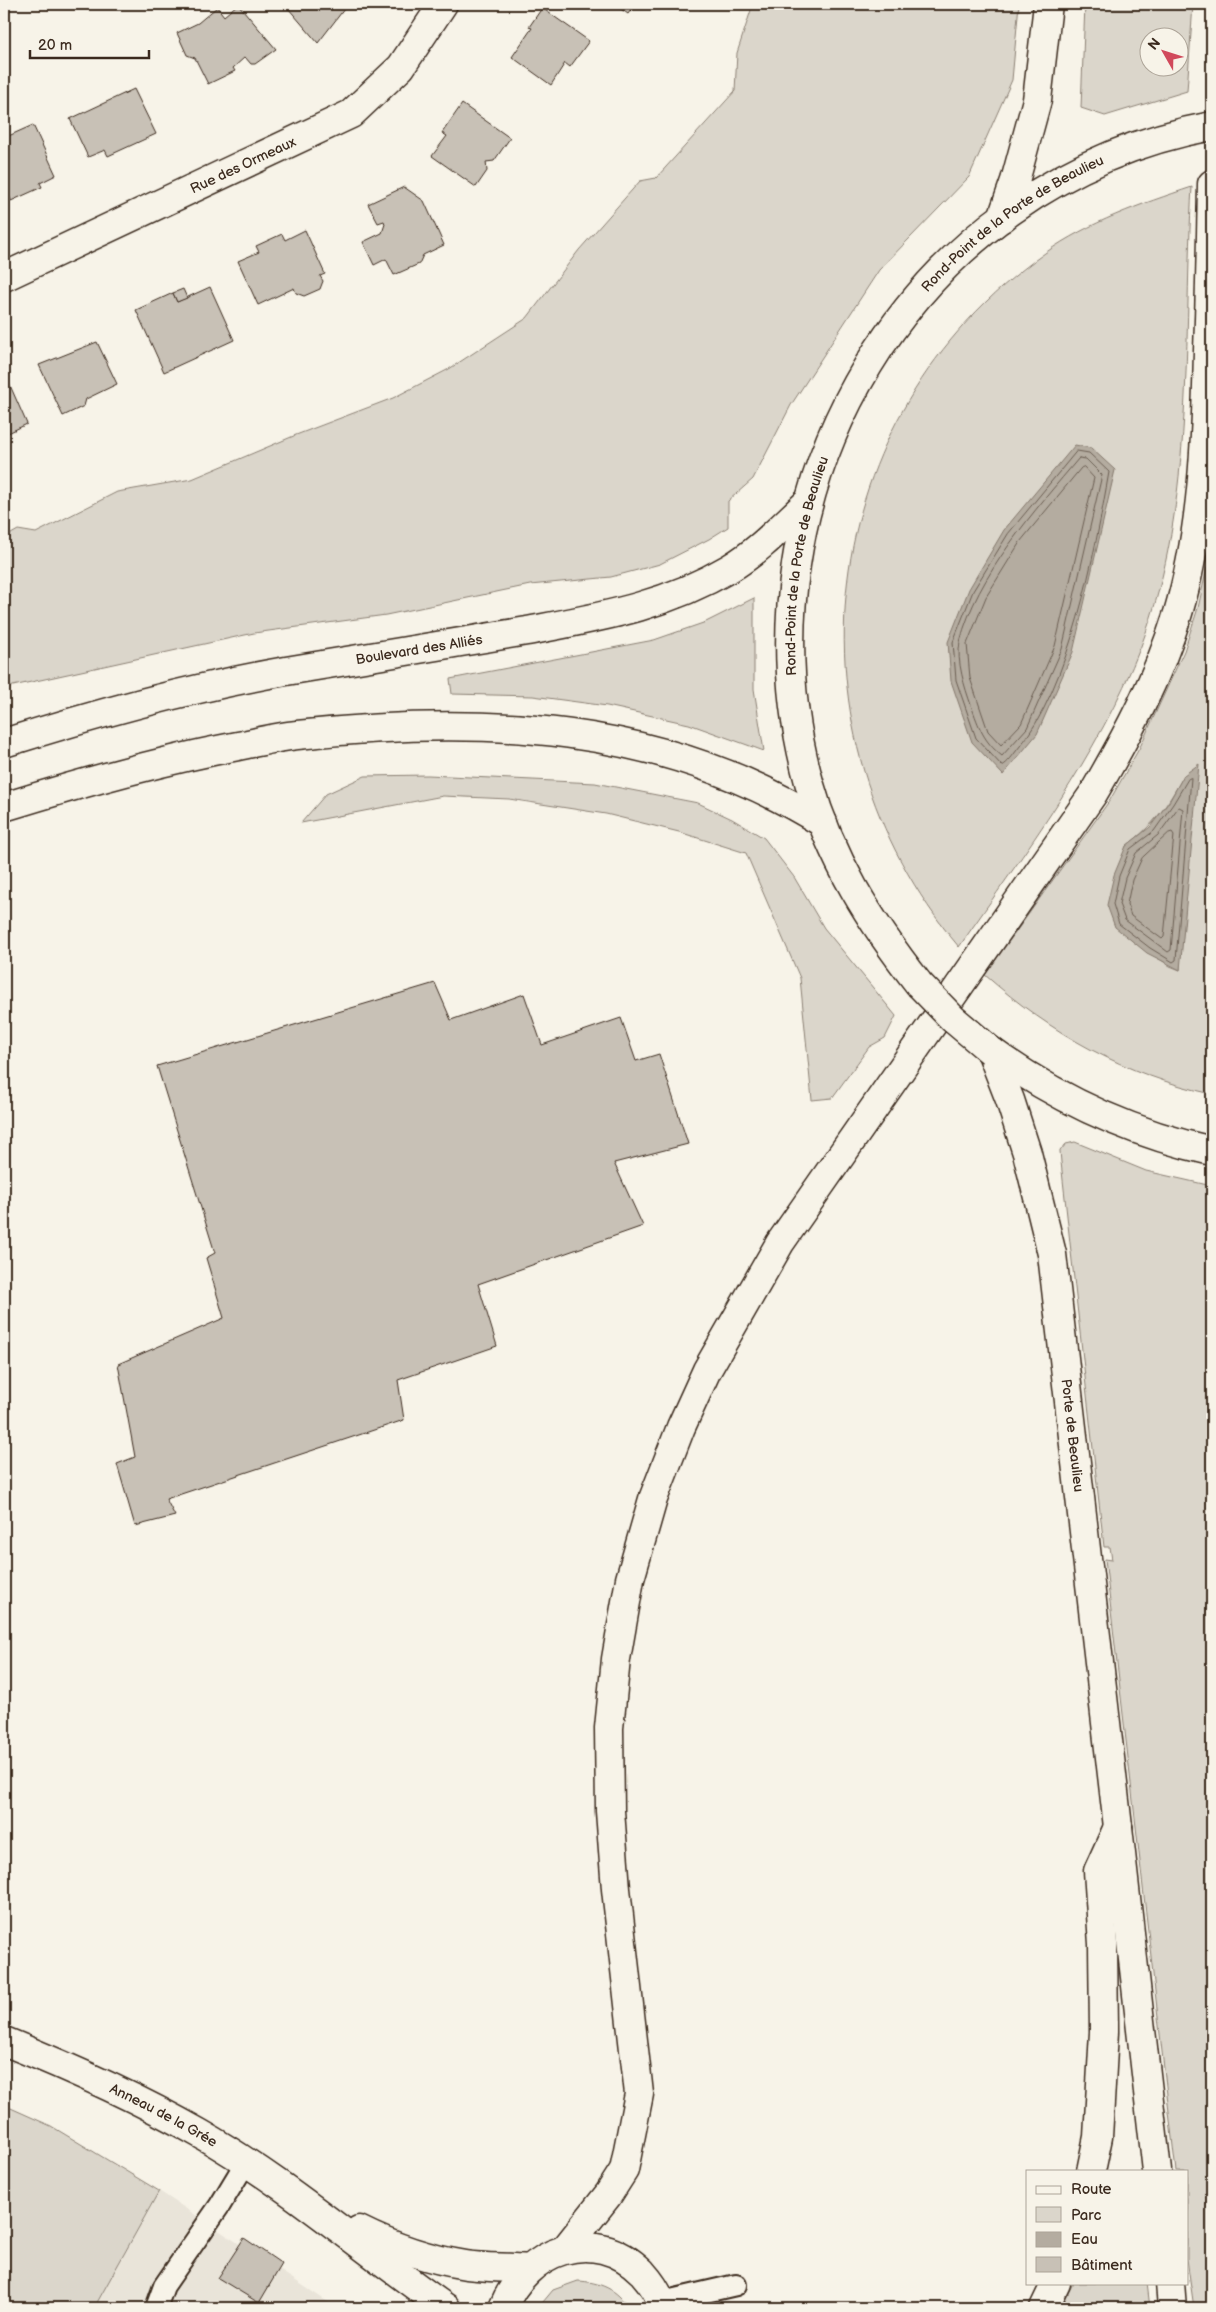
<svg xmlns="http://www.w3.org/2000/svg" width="1216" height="2312" font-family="'Balsamiq Sans',sans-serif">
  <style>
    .built { fill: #e9e4d9 }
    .green { fill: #dbd6cb; stroke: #8b8074; fill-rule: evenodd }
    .water { fill: #b4aca0; stroke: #84786c }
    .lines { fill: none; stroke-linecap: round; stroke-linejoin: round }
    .shore { stroke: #6b5e52; stroke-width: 1 }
    .building { fill: #c8c1b6; stroke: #3b2a1e }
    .service-casing { stroke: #3b2a1e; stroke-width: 24 }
    .minor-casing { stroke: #3b2a1e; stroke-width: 31 }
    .tertiary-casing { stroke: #3b2a1e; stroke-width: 31 }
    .secondary-casing { stroke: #3b2a1e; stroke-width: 31 }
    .primary-casing { stroke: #3b2a1e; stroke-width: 31 }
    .trunk-casing { stroke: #3b2a1e; stroke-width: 31 }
    .service { stroke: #f7f3e8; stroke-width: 20 }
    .minor { stroke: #f7f3e8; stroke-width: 28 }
    .tertiary { stroke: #f7f3e8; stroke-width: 28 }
    .secondary { stroke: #f7f3e8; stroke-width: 28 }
    .primary { stroke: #f7f3e8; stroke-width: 28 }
    .trunk { stroke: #f7f3e8; stroke-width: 28 }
    .primary-bridge-casing { stroke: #3b2a1e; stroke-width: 31; stroke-linecap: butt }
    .primary-bridge { stroke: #f7f3e8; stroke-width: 28 }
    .labels { text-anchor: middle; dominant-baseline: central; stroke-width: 5; stroke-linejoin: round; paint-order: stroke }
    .street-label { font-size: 14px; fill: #3b2a1e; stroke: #f7f3e8 }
  </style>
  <rect width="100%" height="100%" fill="#f7f3e8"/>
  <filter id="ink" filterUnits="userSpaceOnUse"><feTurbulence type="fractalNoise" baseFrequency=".02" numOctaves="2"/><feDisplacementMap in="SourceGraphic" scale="10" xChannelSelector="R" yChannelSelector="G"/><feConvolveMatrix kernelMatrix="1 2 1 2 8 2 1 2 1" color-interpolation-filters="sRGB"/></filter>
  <g filter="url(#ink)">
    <path class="built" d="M159 2191 337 2308H94Z"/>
    <g class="green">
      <path d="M753 4H1019L1012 80 969 177 879 270 791 405 753 479 728 501V527L709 539 660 564 611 577 530 585 386 615 254 633 13 686 4 690V538L18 530 36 533 117 492 192 479 296 435 393 398 449 369 527 318 579 250 640 181 656 178 735 91 737 53Z"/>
      <path d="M1085 4H1193L1187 91 1105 116 1081 108ZM1148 38H1178V68H1148Z"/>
      <path d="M1192 187C1183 338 1196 501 1141 646 1098 756 1026 850 959 947 779 732 813 417 1045 253 1089 222 1141 204 1192 187Z"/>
      <path d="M1212 545V1094C1125 1075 1052 1034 985 975L1110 800 1140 747 1184 651 1198 608ZM1184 775 1180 970 1170 966 1131 940 1126 846C1155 824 1167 806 1184 775Z"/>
      <path d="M754 598V689L764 751 689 724 607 706 533 696 452 694 450 679 654 640 706 622Z"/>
      <path d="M428 775 595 783 698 803 732 819 764 838 794 877 824 928 896 1016 885 1038 869 1047 832 1098 812 1100 800 978 746 853 679 832 606 814 509 799 443 796 301 823 326 794 365 776Z"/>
      <path d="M1075 1142 1146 1171 1212 1186V2308H1194L1187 2259V2171H1176L1174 2155 1105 1559 1112 1560 1110 1547H1104L1061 1162 1060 1151 1066 1144Z"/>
      <path d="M4 2105 51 2126 159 2191 94 2308H4Z"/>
      <path d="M578 2281C599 2282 618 2289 628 2308H538L553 2290Z"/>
      <path d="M1073 2283H1147L1150 2308H1061Z"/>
    </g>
    <g class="water">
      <path d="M1075 445 1091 448 1115 470 1073 652 1037 734 1003 775 972 742 951 681 948 642 969 589 1004 530Z"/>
      <path d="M1199 764 1180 970 1147 953 1115 927 1107 905 1114 875 1126 846 1150 827 1169 802 1184 775Z"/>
    </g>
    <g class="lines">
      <g class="shore">
        <path d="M1077 451 1089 453 1109 472C1095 552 1070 688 1017 750 1013 755 1008 763 1002 766L976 738 956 680 953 642 973 591 1008 534Z"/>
        <path d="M1079 458 1086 459 1102 475 1062 649 1027 728 1002 756C983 741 979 727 971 705 965 688 956 661 960 642 976 576 1036 509 1079 458Z"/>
        <path d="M1084 467 1094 478 1055 646 1021 724 1001 745 988 731 970 678 967 644 986 597 1020 542 1081 468Z"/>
        <path d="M1191 778 1176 960 1173 962 1150 948 1119 924 1113 904 1119 876 1130 849 1154 831 1173 804 1188 779Z"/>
        <path d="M1179 807 1183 809 1171 950 1168 952 1125 920 1119 904 1125 878 1136 853 1158 835Z"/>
        <path d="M1169 833 1172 832 1174 835 1164 937 1162 939 1131 916 1127 904 1132 880 1142 858Z"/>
      </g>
    </g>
    <g class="building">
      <path d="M238 4 276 49 255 64H251L245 57 233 68 235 71 208 84 195 58 187 55 177 33 198 23 217 7 224 16Z"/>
      <path d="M291 4H348L318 43 288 8Z"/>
      <path d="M614 4H635L628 14Z"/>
      <path d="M542 8 589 41 570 67 565 63 551 85 512 57 532 28 529 27Z"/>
      <path d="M134 89 156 134 108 156 105 150 88 157 70 119Z"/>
      <path d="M462 104 510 138 494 161 486 162 487 171 476 187 432 156 447 136 442 133Z"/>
      <path d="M33 125 56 175 40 183 42 187 11 201 9 195 4 198V138Z"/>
      <path d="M404 187 424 201 444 245 423 255 419 264 394 275 386 259 374 265 363 242 382 233 385 224 384 221 378 223 368 204Z"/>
      <path d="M305 230 325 274 320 276 323 281 320 289 304 296 296 293 294 288 258 305 238 261 259 252 256 246 282 234 285 240Z"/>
      <path d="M210 287 234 340 164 372 136 310 173 293 177 302Z"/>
      <path d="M183 289 187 298 177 302 173 293Z"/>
      <path d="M97 342 117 384 86 399 84 406 63 416 39 365Z"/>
      <path d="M5 374 27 424 6 434 4 433Z"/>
      <path d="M435 983 451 1020 524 994 542 1045 621 1018 636 1061 659 1054 688 1144 614 1163 643 1226 478 1284 497 1346 398 1380 404 1420 166 1499 175 1516 135 1526 117 1464 135 1457 118 1364 224 1318 206 1258 215 1253 157 1066Z"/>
      <path d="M244 2238 282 2264 259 2303 218 2278Z"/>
    </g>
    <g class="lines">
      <defs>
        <g id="service">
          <path d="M662 2302 736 2285"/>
          <path d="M156 2308 164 2286 220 2205 246 2162"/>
        </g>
        <g id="minor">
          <path id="s1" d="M4 277 351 114 401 67 443 4"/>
          <path id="s2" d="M4 2041C71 2068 136 2097 199 2133 287 2183 363 2250 446 2308"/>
          <path d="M359 2230C393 2247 428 2259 466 2265 486 2268 507 2267 528 2269"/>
        </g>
        <g id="tertiary">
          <path d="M1091 2171 1098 2137 1104 2032 1103 1944 1098 1871 1118 1827"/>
          <path d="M503 2308C526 2250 594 2224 642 2272 651 2282 660 2295 663 2308"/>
          <path d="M1044 2308 1056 2283"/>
        </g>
        <g id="secondary">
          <path id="s3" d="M991 1051 1010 1100 1027 1153 1052 1254 1118 1827"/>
        </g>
        <g id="primary">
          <path id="s4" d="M4 743C98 713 189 688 286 671 366 657 447 645 527 631 600 617 664 607 730 568 759 551 783 525 808 502"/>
          <path d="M4 807C81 783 159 761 238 746 258 742 277 737 297 735 481 715 662 722 823 823"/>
          <path id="s5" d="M919 984C871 923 830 858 809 782 729 491 912 181 1212 126"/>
          <path d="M991 1051C1059 1100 1130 1133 1212 1151"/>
        </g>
        <g id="trunk">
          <path d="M1002 218 1015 181 1037 100 1048 4"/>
          <path d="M1118 1827 1157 2171"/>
          <path d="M566 2248 608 2195 624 2170 639 2094 616 1889 610 1811 609 1728 616 1659 630 1579 653 1499 681 1427 707 1370 780 1243 1093 794C1127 736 1158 678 1178 613 1203 529 1206 438 1208 351 1210 295 1211 240 1212 184"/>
          <path d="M1170 2283 1172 2308"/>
        </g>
      </defs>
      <use href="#service" class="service-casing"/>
      <use href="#minor" class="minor-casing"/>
      <use href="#tertiary" class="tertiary-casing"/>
      <use href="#secondary" class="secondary-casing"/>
      <use href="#primary" class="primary-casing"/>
      <use href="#trunk" class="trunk-casing"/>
      <use href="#service" class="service"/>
      <use href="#minor" class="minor"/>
      <use href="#tertiary" class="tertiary"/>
      <use href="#secondary" class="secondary"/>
      <use href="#primary" class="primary"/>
      <use href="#trunk" class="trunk"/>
      <defs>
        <path id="primary-bridge" d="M919 984 953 1019 991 1051"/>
      </defs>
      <use href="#primary-bridge" class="primary-bridge-casing"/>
      <use href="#primary-bridge" class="primary-bridge"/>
    </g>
  </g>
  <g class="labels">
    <g class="street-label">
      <text stroke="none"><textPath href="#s1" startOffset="264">Rue des Ormeaux</textPath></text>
      <text stroke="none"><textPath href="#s5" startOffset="870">Rond-Point de la Porte de Beaulieu</textPath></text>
      <text stroke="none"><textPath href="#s5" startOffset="451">Rond-Point de la Porte de Beaulieu</textPath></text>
      <text stroke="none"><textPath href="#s4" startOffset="426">Boulevard des Alliés</textPath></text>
      <text stroke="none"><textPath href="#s3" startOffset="395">Porte de Beaulieu</textPath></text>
      <text stroke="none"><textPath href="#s2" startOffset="176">Anneau de la Grée</textPath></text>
    </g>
  </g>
  <rect width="1216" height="2312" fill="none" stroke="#f7f3e8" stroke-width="20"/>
  <rect x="10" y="10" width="1196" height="2292" fill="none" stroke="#3b2a1e" stroke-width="2" filter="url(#ink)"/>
  <rect x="1026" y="2170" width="162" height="115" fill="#f7f3e8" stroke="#aca397"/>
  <rect x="1036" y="2186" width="25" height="8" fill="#f7f3e8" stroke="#aca397"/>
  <text x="1071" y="2194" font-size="15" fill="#3b2a1e">Route</text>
  <rect x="1036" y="2207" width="25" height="15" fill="#dbd6cb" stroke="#aca397"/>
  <text x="1071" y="2220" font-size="15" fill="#3b2a1e">Parc</text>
  <rect x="1036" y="2232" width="25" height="15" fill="#b4aca0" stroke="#aca397"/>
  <text x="1071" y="2244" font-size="15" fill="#3b2a1e">Eau</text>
  <rect x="1036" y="2257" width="25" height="15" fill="#c8c1b6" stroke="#aca397"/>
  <text x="1071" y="2270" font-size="15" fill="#3b2a1e">Bâtiment</text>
  <g transform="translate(1164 52) rotate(309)"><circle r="24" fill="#f7f3e8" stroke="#aca397"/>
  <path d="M0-4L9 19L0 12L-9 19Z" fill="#d1495b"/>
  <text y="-8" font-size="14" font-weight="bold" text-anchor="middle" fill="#3b2a1e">N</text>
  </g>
  <path d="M30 50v8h119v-8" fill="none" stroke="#3b2a1e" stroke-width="2.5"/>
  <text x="38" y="50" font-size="15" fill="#3b2a1e" stroke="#f7f3e8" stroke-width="4" paint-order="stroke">20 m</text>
</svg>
